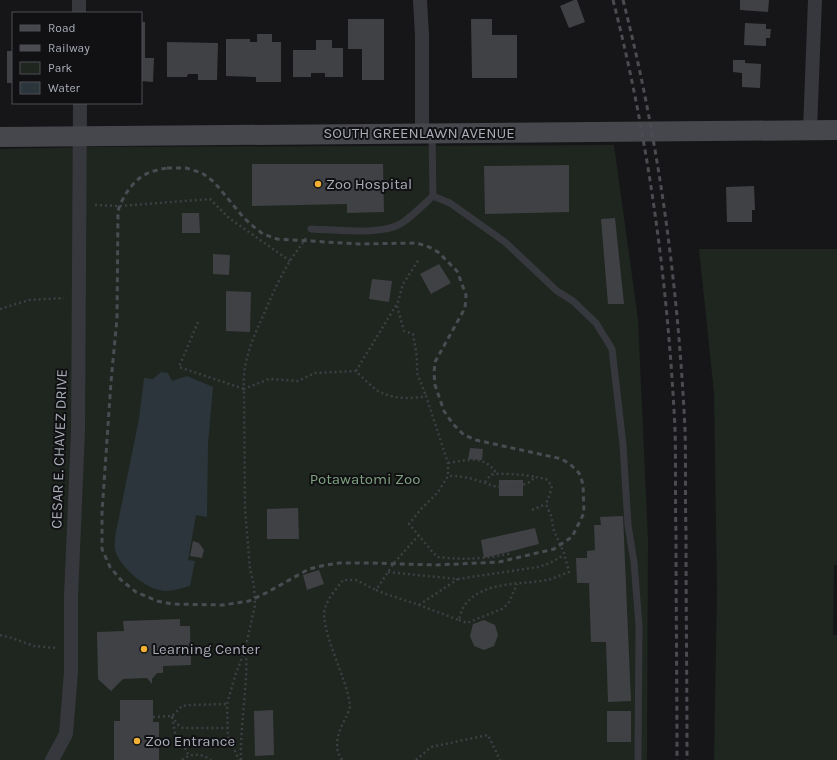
<svg xmlns="http://www.w3.org/2000/svg" width="837" height="760" font-family="Karla,sans-serif">
  <style>
    .green { fill: #1e261f }
    .water { fill: #2c353c }
    .building { fill: #404145 }
    .lines { fill: none; stroke-linecap: round; stroke-linejoin: round }
    .path { stroke: #3d3f44; stroke-width: 2.5; stroke-dasharray: 2 3; stroke-linecap: butt }
    .lane { stroke: #37383d; stroke-width: 7 }
    .street { stroke: #37383d; stroke-width: 14 }
    .secondary { stroke: #45474d; stroke-width: 20 }
    .rail { stroke: #4a4c52; stroke-width: 3; stroke-dasharray: 5 4; stroke-linecap: butt }
    .poi-dot { fill: #f2b134; stroke: #111113; stroke-width: 1.5 }
    .labels { text-anchor: middle; dominant-baseline: central; stroke-width: 4; stroke-linejoin: round; paint-order: stroke }
    .street-label { font-size: 15px; fill: #a8adb8; stroke: #111113 }
    .poi-label { font-size: 15px; fill: #a8adb8; stroke: #111113; text-anchor: start }
    .park-label { font-size: 15px; fill: #7fa381; stroke: #111113 }
  </style>
  <rect width="100%" height="100%" fill="#161618"/>
  <g class="green">
    <path d="M614 145 638 319 648 540 647 760H0V149L92 147Z"/>
    <path d="M699 249H837V565H834L833 635H837V760H714L717 590 714 393Z"/>
  </g>
  <path class="water" d="M161 372 168 373 172 381 187 376 213 387 208 443 207 517 196 515 188 560 195 561 190 586C182 588 173 591 165 591 147 590 120 568 115 550 114 545 115 538 116 532L139 419 144 378 153 379Z"/>
  <g class="building">
    <path d="M574 0H577L585 22 569 28 560 6Z"/>
    <path d="M740 0H769L768 12 740 10Z"/>
    <path d="M348 19H384V80H362V49H348Z"/>
    <path d="M471 19H492V35H517V78H472Z"/>
    <path d="M141 22H145V58H154L153 82 141 81Z"/>
    <path d="M745 23 766 24V29H771L770 38H766V46L744 45Z"/>
    <path d="M257 34H272V42H281V82H256V77L226 76V39H250V42H257Z"/>
    <path d="M316 40H332V48H343V77H325V73H311V77H293V50H316Z"/>
    <path d="M167 42 218 43 217 80H198V74H188L187 77H167Z"/>
    <rect x="7" y="51" width="6" height="32"/>
    <path d="M733 60H745V63L761 64 760 88 742 87V73L733 72Z"/>
    <path d="M252 164H383L384 212 347 213V204L252 206Z"/>
    <path d="M569 165V212L485 214 484 166Z"/>
    <path d="M754 186 755 210H752V222H727L726 187Z"/>
    <path d="M182 213H199L200 233H182Z"/>
    <path d="M615 218 624 304H608L601 219Z"/>
    <path d="M213 254 230 255 229 275 213 274Z"/>
    <path d="M439 264 451 283 431 294 420 274Z"/>
    <path d="M372 279 392 281 389 302 369 299Z"/>
    <path d="M226 291 251 292 250 332 226 331Z"/>
    <path d="M470 448 483 449 482 460 468 459Z"/>
    <rect x="499" y="480" width="24" height="16"/>
    <path d="M298 508 299 539H267V509Z"/>
    <path d="M623 516 631 701 608 702 606 642H591L589 583H577L576 558H587V551L595 550 594 525H601L600 517Z"/>
    <path d="M535 528 539 544 484 558 481 540Z"/>
    <path d="M193 541 199 543 204 550 202 558 190 556Z"/>
    <path d="M319 570 324 584 307 590 303 575Z"/>
    <path d="M180 619V626H190L191 665 163 666V673H157L152 679V684L147 678 123 679 111 691 98 679 97 632 124 631 123 621Z"/>
    <path d="M484 620 495 625 498 635 494 646 484 650 474 646 470 636 473 624Z"/>
    <path d="M120 700H153V722H159V760H114V721H120Z"/>
    <path d="M273 710 274 755 255 756 254 711Z"/>
    <rect x="607" y="711" width="24" height="31"/>
  </g>
  <g class="lines">
    <g class="path">
      <path d="M95 205 120 206 210 199 229 218 290 261"/>
      <path d="M306 238C301 246 295 253 290 261 279 279 271 297 263 316 252 340 242 363 244 389L269 379 298 381 315 373 356 371C362 377 374 390 382 393 395 399 413 399 426 396L448 463V476L438 492 422 508 409 524 437 557C462 560 487 559 512 553"/>
      <path d="M397 306 404 331 413 334 417 357V373L426 396"/>
      <path d="M0 309 29 300 64 298"/>
      <path d="M198 322 179 367 244 389 245 509 250 569 254 585 255 605 245 650 235 676 227 704 228 736 239 760"/>
      <path d="M356 371 398 302 403 284 419 259"/>
      <path d="M448 463C467 460 484 454 496 473"/>
      <path d="M485 482C487 480 489 476 491 475 495 472 530 475 535 477"/>
      <path d="M532 510 546 504"/>
      <path d="M419 535 394 563 376 590 383 593 419 605 459 620C460 615 462 610 464 606 484 579 523 586 551 579 557 577 563 574 569 572L564 553 554 531 551 516 546 504 550 494 552 486 546 479 535 477C533 479 531 481 528 483 523 486 503 488 497 487 480 482 467 475 448 476"/>
      <path d="M388 572 458 579 538 567 550 563 564 555"/>
      <path d="M419 605 458 579"/>
      <path d="M459 620 467 623 504 608 509 602 517 584"/>
      <path d="M0 635 12 638 34 646 57 648"/>
      <path d="M172 716 177 724 183 728H228"/>
      <path d="M153 717 172 716 182 706 191 705 227 704"/>
      <path d="M172 717 176 739 185 748 189 756"/>
      <path d="M182 760C192 752 202 754 211 760"/>
      <path d="M241 760C240 723 248 687 246 651"/>
      <path d="M342 760C332 746 339 731 346 717 347 714 350 710 350 706 348 680 319 629 325 608 328 598 337 588 343 580H356L376 590"/>
      <path d="M416 760 431 747 488 735 500 760"/>
    </g>
    <g class="lane">
      <path d="M433 196 450 203 505 242 557 291 573 301 596 323 612 349 623 445 628 525 634 562 639 626 638 760"/>
      <path d="M311 229C333 230 382 235 400 224 412 217 423 205 433 196L432 134"/>
    </g>
    <g class="street">
      <path d="M420 0 422 35V134"/>
      <path d="M79 13V0"/>
      <path d="M810 130 815 0"/>
      <path d="M52 760 66 734 71 672V597L78 431 80 103"/>
    </g>
    <path class="secondary" d="M0 137 837 130"/>
    <g class="rail">
      <path d="M613 0C649 140 668 285 675 429 676 464 675 499 676 533 676 609 677 684 677 760"/>
      <path d="M623 0C659 140 678 285 685 429 686 464 685 499 686 533 686 609 687 684 687 760"/>
      <path d="M167 168H186L202 173 214 182 244 218 254 227 263 234 277 239 359 244 417 243 429 247 438 252 457 271 466 295 465 308 435 362 434 373 435 385 444 411 453 424 464 435 476 440 562 459 572 466 579 473 583 484 584 513 572 537 554 549 499 562 436 565 370 563H339L321 566 309 569 266 593 249 601 223 605 172 604 157 601 136 592 121 580 110 567 102 549V512L111 382 117 318 118 211C123 195 135 177 151 172 156 170 162 169 167 168Z"/>
    </g>
  </g>
  <g class="poi-dot">
    <circle cx="318" cy="184" r="4"/>
    <circle cx="144" cy="649" r="4"/>
    <circle cx="137" cy="741" r="4"/>
  </g>
  <g class="labels">
    <g class="street-label">
      <text x="419" y="133">SOUTH GREENLAWN AVENUE</text>
      <text transform="translate(59 449) rotate(-88)">CESAR E. CHAVEZ DRIVE</text>
    </g>
    <g class="poi-label">
      <text x="326" y="184">Zoo Hospital</text>
      <text x="152" y="649">Learning Center</text>
      <text x="145" y="741">Zoo Entrance</text>
    </g>
    <g class="park-label">
      <text x="365" y="479">Potawatomi Zoo</text>
    </g>
  </g>
  <rect x="12" y="12" width="130" height="92" fill="#111113" stroke="#4d4f55"/>
  <rect x="20" y="25" width="20" height="6" fill="#45474d" stroke="#4d4f55"/>
  <text x="48" y="32" font-size="12" fill="#a8adb8">Road</text>
  <rect x="20" y="45" width="20" height="6" fill="#4a4c52" stroke="#4d4f55"/>
  <text x="48" y="52" font-size="12" fill="#a8adb8">Railway</text>
  <rect x="20" y="62" width="20" height="12" fill="#1e261f" stroke="#4d4f55"/>
  <text x="48" y="72" font-size="12" fill="#a8adb8">Park</text>
  <rect x="20" y="82" width="20" height="12" fill="#2c353c" stroke="#4d4f55"/>
  <text x="48" y="92" font-size="12" fill="#a8adb8">Water</text>
</svg>
